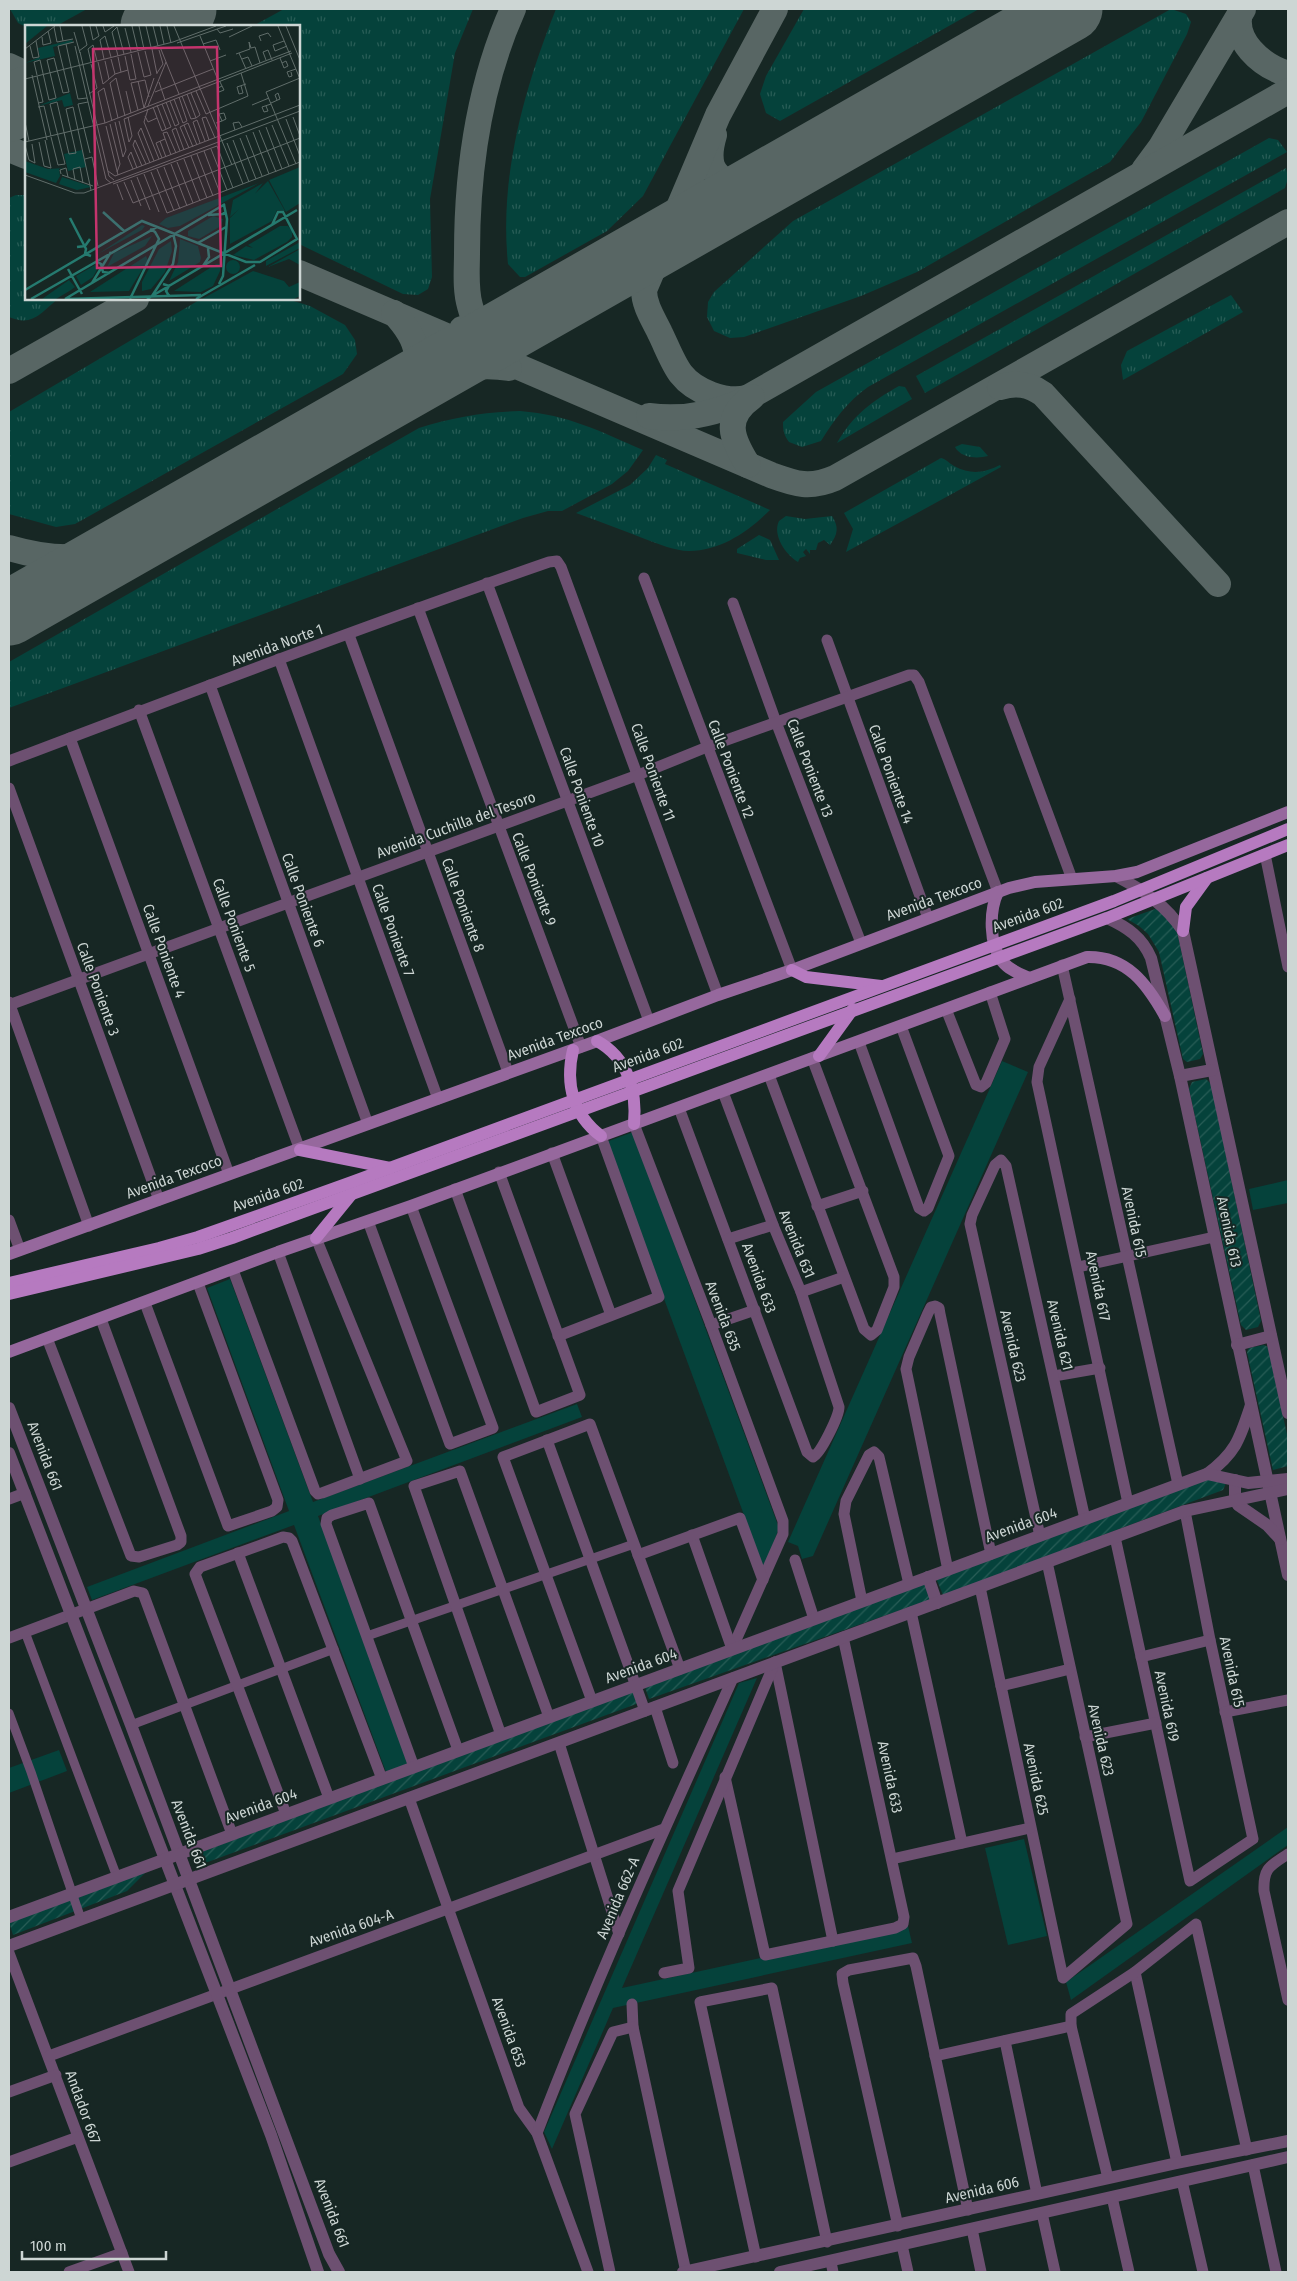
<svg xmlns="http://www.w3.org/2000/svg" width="1297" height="2281" font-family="'Fira Sans Condensed',sans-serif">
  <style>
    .grass { fill: url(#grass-tufts) }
    .park { fill: #05423b }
    .garden { fill: url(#garden-furrows) }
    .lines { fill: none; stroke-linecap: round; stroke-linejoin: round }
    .taxiway { stroke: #586664; stroke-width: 26 }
    .runway { stroke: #586664; stroke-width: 65 }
    .pedestrian { stroke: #6d5071; stroke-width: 9 }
    .minor { stroke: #6d5071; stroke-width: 11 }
    .tertiary { stroke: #6d5071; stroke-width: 12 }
    .secondary { stroke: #96689d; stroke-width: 12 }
    .primary { stroke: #b67ac0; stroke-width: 12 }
    .labels { text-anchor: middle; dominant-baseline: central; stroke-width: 4; stroke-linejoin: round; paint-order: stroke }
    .street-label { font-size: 15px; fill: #cdd6d4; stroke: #172724 }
    .inset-river { fill: none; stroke: #257a6f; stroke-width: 2.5 }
    .inset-road { fill: none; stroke: #606d6a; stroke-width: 1 }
    .view { fill: #c4346d; fill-opacity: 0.15; stroke: #c4346d; stroke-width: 2.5 }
    .inset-edge { fill: none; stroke: #cdd6d4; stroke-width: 2.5 }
  </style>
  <defs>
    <pattern id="grass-tufts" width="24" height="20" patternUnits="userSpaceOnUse" patternTransform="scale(1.25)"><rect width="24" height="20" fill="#05423b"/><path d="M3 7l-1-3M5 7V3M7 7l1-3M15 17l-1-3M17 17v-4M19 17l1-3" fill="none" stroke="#285d56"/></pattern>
    <pattern id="garden-furrows" width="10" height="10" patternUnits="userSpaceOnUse" patternTransform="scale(1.25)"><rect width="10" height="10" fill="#05423b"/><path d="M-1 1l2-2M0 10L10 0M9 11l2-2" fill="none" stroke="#285d56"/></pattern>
  </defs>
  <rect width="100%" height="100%" fill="#172724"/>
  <g class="grass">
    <path d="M10 9H87L56 26 26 27 18 23Z"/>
    <path d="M284 9H473L455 53 430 199 432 277 428 289 418 295 403 294 299 244V26H253Z"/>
    <path d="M556 9H744L643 196 607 231 525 277H520L508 264C499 177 524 89 556 9Z"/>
    <path d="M804 9H979L780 121 766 113 760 94 766 76Z"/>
    <path d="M1171 9 1186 14 1191 22 1187 34 1141 122 1110 162 917 272 861 296 744 337 730 338 714 331 707 317 708 302 714 292 793 221Z"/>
    <path d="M1269 138 1278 140 1287 152 868 387C847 402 834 420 821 441L802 447 789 442C784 435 783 431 783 422L816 392Z"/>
    <path d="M1286 168 1288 178 1285 188 925 393 916 376Z"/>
    <path d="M16 195H26V299H58C40 313 33 327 9 317V198Z"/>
    <path d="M1231 295 1243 312 1123 380 1121 365 1127 351Z"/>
    <path d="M201 299H287L310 306 345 325 355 340 357 354 343 374 75 524 56 527 9 514V412Z"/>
    <path d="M899 386 905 387 912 399 837 443C852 416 872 401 899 386Z"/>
    <path d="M520 411C569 415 599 431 643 450L628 471 612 484 562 511H548L523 518 9 708V662L419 428C453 417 484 412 520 411Z"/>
    <path d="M962 444 980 447 988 456C977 459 961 458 955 447Z"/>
    <path d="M656 455 667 460 665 464 770 510C749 531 721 551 689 551 675 551 659 544 645 539 622 530 599 521 576 513L630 485 648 468Z"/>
    <path d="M941 458C946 459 949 463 954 466 971 475 984 473 1000 465L1001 467 846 552 853 529 844 513Z"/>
    <path d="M786 516 805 519 832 516C839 527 838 534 830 545L824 540 818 543 816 550H810V554L806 549 803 552 806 556 800 558 798 562C786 555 772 535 779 521Z"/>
    <path d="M759 535 770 540 779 560H766L737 553V549Z"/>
  </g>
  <g class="park">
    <path d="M1002 1061 1028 1072 813 1556 802 1559 798 1546 788 1542Z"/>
    <path d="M633 1132 779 1528 764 1569 606 1142Z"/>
    <path d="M1288 1180V1203L1253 1210 1249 1189Z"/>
    <path d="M230 1279 313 1502 577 1404 582 1417 318 1516 409 1763 386 1772 294 1525 92 1600 87 1587 289 1511 207 1288Z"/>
    <path d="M757 1678 622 1988 908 1926 912 1943 613 2008 552 2149 544 2132 739 1683Z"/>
    <path d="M59 1750 67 1771 9 1793V1768Z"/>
    <path d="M1288 1827V1845L1071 2000 1066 1982Z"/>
    <path d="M1024 1839 1047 1936 1008 1945 985 1848Z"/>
  </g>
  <g class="garden">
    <path d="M1158 908 1177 931 1203 1054 1200 1059 1187 1062 1183 1059 1159 952 1148 934 1139 926 1127 919Z"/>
    <path d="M1206 1079 1211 1084 1261 1321 1258 1327 1246 1330 1241 1325 1189 1089 1192 1082Z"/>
    <path d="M1264 1345 1268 1347 1288 1439V1466L1273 1470 1247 1352 1249 1348Z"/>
    <path d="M1210 1477 1226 1483 1223 1490 943 1595 936 1578Z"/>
    <path d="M925 1582 932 1599 649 1699 645 1687Z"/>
    <path d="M634 1691 639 1703 197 1866 193 1855Z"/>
    <path d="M148 1870 127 1891 13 1935 9 1922Z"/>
  </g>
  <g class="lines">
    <g class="taxiway">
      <path d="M1241 9C1230 40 1262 66 1288 74"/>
      <path d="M168 26 185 9"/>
      <path d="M9 66 26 74"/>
      <path d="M9 111 26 100"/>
      <path d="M714 135C711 145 709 156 712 166 718 180 736 189 751 187 757 186 763 182 769 180"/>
      <path d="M9 149 26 156"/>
      <path d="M1144 170 1161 147 1243 9"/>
      <path d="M666 254 678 239 702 218"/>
      <path d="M299 273 771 475C796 484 809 489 835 478L1288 222"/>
      <path d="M394 313C419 340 429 367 395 393"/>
      <path d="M462 329 506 321 545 307"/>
      <path d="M503 355C486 343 475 326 470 306 465 289 467 270 467 253 467 170 479 85 513 9"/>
      <path d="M9 371 136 299"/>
      <path d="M420 378C449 369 479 363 509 368"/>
      <path d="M1000 387C1016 382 1029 384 1043 394L1218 584"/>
      <path d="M747 398C726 403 695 392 681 374 673 364 666 345 660 333 654 320 644 306 644 290L718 115 775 9"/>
      <path d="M649 416C681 420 711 415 740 402L1288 91"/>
      <path d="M748 465C731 438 723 418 752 397"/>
      <path d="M9 548C54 561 90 562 133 541"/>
    </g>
    <g class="runway">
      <path d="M153 26 184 9"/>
      <path d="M9 109 26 99"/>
      <path d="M9 613 1070 9"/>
    </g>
    <g class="pedestrian">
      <path d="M25 1632 117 1877"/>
      <path d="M367 1636 634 1544"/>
      <path d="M9 1713 31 1772 81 1919"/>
      <path d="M131 1725 334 1649"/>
    </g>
    <g class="minor">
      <path d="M644 578 792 970"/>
      <path d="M487 583 649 1021"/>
      <path d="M733 603 776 722 861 943"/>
      <path d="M418 608 581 1047"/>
      <path d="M349 635 508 1072"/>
      <path d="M827 640 928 918"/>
      <path d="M279 659 438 1099"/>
      <path d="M210 685 368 1124"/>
      <path d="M1009 709 1072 879"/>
      <path d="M139 710 300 1150"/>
      <path d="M70 738 229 1174"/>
      <path d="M9 761C188 693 367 625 549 562L557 561 561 567 718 995"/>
      <path d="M9 788 159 1200"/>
      <path d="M1265 854 1288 967"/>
      <path d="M1062 965 1178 1484"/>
      <path d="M1070 999 1039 1067 1037 1082 1128 1503"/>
      <path d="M9 1002 89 1226"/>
      <path d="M9 1005 638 775 707 747 909 675H914L919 682 998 892"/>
      <path d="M946 1009 976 1085 981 1087 986 1083 1005 1039 990 992"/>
      <path d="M859 1042 919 1208 924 1211 928 1208 949 1156 901 1026"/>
      <path d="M769 1075 864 1329 871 1335 877 1330 894 1287V1277L812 1058"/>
      <path d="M679 1108 807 1452 813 1457C821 1453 839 1416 839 1407L801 1292 773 1225 723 1092"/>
      <path d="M634 1124 711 1325 783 1521V1534L732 1649"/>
      <path d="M552 1153 611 1315"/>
      <path d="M455 1189 536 1412 580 1395 499 1172"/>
      <path d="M817 1206 863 1191"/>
      <path d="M9 1220 20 1250"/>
      <path d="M368 1221 450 1444 493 1428 411 1206"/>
      <path d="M728 1239 773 1225"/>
      <path d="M278 1252 360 1479"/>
      <path d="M1078 1267 1214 1237"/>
      <path d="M233 1270 315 1491 318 1494 322 1493 407 1461 316 1238"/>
      <path d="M801 1292 844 1277"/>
      <path d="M145 1303 228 1526 272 1511 277 1507 278 1500 198 1283"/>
      <path d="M711 1325 755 1310"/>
      <path d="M558 1336 659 1297 601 1136"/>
      <path d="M47 1338 131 1556 139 1557 177 1545 181 1542V1536L101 1319"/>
      <path d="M1054 1376 1100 1368"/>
      <path d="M547 1440 645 1711"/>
      <path d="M9 1499 25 1493"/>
      <path d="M692 1535 732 1649"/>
      <path d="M1040 1536 970 1224 972 1215 995 1165 1001 1160 1006 1166 1085 1519"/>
      <path d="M1115 1537 1190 1881 1253 1839 1210 1640 1185 1511"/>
      <path d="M238 1553 329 1798"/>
      <path d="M638 1555 740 1518 763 1580"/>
      <path d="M795 1560 814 1619"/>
      <path d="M948 1570 906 1369 909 1357 928 1313 931 1307 935 1306 939 1308 940 1314 991 1554"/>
      <path d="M980 1587 1063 1978 1127 1924 1047 1562"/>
      <path d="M862 1601 844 1514 846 1501 869 1455 874 1452 879 1457 909 1584"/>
      <path d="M911 1612 962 1843"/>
      <path d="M9 1638 134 1591 143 1593 232 1834"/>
      <path d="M1141 1657 1210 1640"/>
      <path d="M775 1662 833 1941"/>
      <path d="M1001 1686 1070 1669"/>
      <path d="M592 1701 503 1457 590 1424 680 1669"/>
      <path d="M655 1707 673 1763"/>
      <path d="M1225 1712 1288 1700"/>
      <path d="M501 1735 414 1486 460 1471 549 1717"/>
      <path d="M1085 1737 1156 1723"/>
      <path d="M559 1743 619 1934"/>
      <path d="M414 1767 326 1524 327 1518 332 1515 369 1503 458 1750"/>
      <path d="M725 1777 765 1955 895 1928 903 1924 904 1917 843 1637"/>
      <path d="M409 1798 519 2108 537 2133 588 2272"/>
      <path d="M286 1814 195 1574 200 1567 283 1537 289 1538 292 1541 382 1779"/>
      <path d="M1288 1854C1270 1866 1263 1868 1264 1891L1288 2000"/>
      <path d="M892 1859 1030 1828"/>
      <path d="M9 1953 129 2272"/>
      <path d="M1135 1972 1177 2163"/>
      <path d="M664 1973 689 1968 678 1891 775 1662"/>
      <path d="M632 2004 633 2027 686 2272"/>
      <path d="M1005 2041 1037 2194"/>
      <path d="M49 2056 664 1829"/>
      <path d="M935 2056 1071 2026"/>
      <path d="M9 2092 56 2075"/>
      <path d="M537 2133C596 1979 665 1828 733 1678"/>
      <path d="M9 2162 78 2137"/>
      <path d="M1253 2165 1276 2272"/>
      <path d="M1108 2178 1071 2026V2014L1135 1972 1196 1924 1247 2150"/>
      <path d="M1182 2181 1203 2272"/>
      <path d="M1112 2197 1129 2272"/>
      <path d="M1042 2213 1055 2272"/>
      <path d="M898 2226 843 1983 842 1974 849 1970 913 1958 916 1966 968 2210"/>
      <path d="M972 2229 981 2272"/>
      <path d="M902 2245 908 2272"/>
      <path d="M756 2257 700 2002 772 1988 827 2242"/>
      <path d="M831 2262 833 2272"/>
      <path d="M69 2272 122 2253"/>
      <path d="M610 2272 575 2114 613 2032 633 2027"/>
    </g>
    <g class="tertiary">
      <path d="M1116 876C1143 890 1166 905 1183 931L1288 1413"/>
      <path d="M1107 918C1127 927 1142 937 1151 958L1180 1076 1288 1575"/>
      <path d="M1180 1076 1212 1070"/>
      <path d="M1237 1345 1271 1336"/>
      <path d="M9 1408 131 1725 329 2254 339 2272"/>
      <path d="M9 1453 271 2135 318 2272"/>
      <path d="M1207 1474C1236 1453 1240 1438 1251 1405"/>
      <path d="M1235 1480V1500L1238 1505 1267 1525 1280 1539"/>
      <path d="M928 1577 937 1603"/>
      <path d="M9 1917 1207 1474 1248 1483 1288 1479"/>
      <path d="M9 1946 1185 1511 1288 1489"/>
      <path d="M683 2272 1177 2163 1288 2141"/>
      <path d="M780 2272 1288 2157"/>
    </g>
    <g class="secondary">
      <path d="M998 892C989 911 989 944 1002 961 1009 970 1020 974 1029 978"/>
      <path d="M9 1254 597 1041 718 995 792 970 1009 888 1035 882 1116 876 1137 872 1288 812"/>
      <path d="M9 1352 278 1252 411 1206 1087 957C1127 956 1147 984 1165 1016"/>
    </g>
    <g class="primary">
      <path d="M1183 931 1186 907 1207 878"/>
      <path d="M792 970 806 977 881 986"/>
      <path d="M597 1041C628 1058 637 1091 634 1124"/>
      <path d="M573 1050C565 1084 573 1115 601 1136"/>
      <path d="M819 1056 853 1009"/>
      <path d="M300 1150 390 1168"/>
      <path d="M316 1238 351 1195"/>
      <path d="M9 1283 159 1248 198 1237 352 1182 1114 901 1288 829"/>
      <path d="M9 1294 198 1249 232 1238 1107 918 1288 845"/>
    </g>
  </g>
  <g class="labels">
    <g class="street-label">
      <text transform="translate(277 645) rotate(-20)">Avenida Norte 1</text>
      <text transform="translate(810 768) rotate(69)">Calle Poniente 13</text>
      <text transform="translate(731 769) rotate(69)">Calle Poniente 12</text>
      <text transform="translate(653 772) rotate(70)">Calle Poniente 11</text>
      <text transform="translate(891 774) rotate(70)">Calle Poniente 14</text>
      <text transform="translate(582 797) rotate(70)">Calle Poniente 10</text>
      <text transform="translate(456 825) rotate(-20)">Avenida Cuchilla del Tesoro</text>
      <text transform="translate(534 879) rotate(69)">Calle Poniente 9</text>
      <text transform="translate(934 899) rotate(-20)">Avenida Texcoco</text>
      <text transform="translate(303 900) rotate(70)">Calle Poniente 6</text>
      <text transform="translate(463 905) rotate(70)">Calle Poniente 8</text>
      <text transform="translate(1028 915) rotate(-20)">Avenida 602</text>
      <text transform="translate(234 925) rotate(70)">Calle Poniente 5</text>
      <text transform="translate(393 930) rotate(70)">Calle Poniente 7</text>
      <text transform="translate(164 951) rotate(70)">Calle Poniente 4</text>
      <text transform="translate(98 989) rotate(70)">Calle Poniente 3</text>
      <text transform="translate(555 1039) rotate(-20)">Avenida Texcoco</text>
      <text transform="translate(648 1055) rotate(-20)">Avenida 602</text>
      <text transform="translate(174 1177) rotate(-20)">Avenida Texcoco</text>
      <text transform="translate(268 1195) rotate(-19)">Avenida 602</text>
      <text transform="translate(1134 1222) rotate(78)">Avenida 615</text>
      <text transform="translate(1229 1232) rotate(78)">Avenida 613</text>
      <text transform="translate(797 1244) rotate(68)">Avenida 631</text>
      <text transform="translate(759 1278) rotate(70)">Avenida 633</text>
      <text transform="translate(1098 1286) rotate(78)">Avenida 617</text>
      <text transform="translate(723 1316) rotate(69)">Avenida 635</text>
      <text transform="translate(1060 1335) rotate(77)">Avenida 621</text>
      <text transform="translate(1013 1346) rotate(77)">Avenida 623</text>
      <text transform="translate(45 1456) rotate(69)">Avenida 661</text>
      <text transform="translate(1021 1525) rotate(-20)">Avenida 604</text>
      <text transform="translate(641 1666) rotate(-20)">Avenida 604</text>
      <text transform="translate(1232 1672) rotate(78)">Avenida 615</text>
      <text transform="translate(1167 1706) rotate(78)">Avenida 619</text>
      <text transform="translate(1101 1740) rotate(77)">Avenida 623</text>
      <text transform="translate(890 1777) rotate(78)">Avenida 633</text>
      <text transform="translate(1036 1779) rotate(78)">Avenida 625</text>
      <text transform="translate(261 1806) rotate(-20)">Avenida 604</text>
      <text transform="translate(189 1834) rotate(69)">Avenida 661</text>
      <text transform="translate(618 1898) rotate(-67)">Avenida 662-A</text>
      <text transform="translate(351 1928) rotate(-19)">Avenida 604-A</text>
      <text transform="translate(509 2032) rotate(70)">Avenida 653</text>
      <text transform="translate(83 2107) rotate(70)">Andador 667</text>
      <text transform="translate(982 2190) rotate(-13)">Avenida 606</text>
      <text transform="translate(332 2213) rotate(69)">Avenida 661</text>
    </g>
  </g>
  <g transform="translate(25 25)">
    <rect width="275" height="275" fill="#172724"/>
    <path d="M275 142V178L261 187 244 155ZM243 156 260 186 252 185 247 196 205 219V193ZM234 158 155 201 143 203 134 199 141 193ZM238 158 227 173 205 192 208 175ZM188 191 198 194 196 201 174 214 163 211V206ZM117 200 120 201 117 205 73 229ZM255 201H263L267 206V212L262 217 229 235 208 230 221 221 228 223 223 220ZM127 211 120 221 82 242 89 228ZM155 214 173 221 176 233 175 237 144 256 153 237ZM146 216 147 226 140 247 126 264 117 266V257L134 224ZM275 217V223L241 241V236ZM275 224V240L264 234 243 242ZM121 231 123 235 104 266 65 267ZM201 242a7 7 0 1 1 14 0a7 7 0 1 1-14 0ZM191 239H195V246L188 261 176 267 149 266ZM70 240 73 243 68 252 56 260 51 251ZM228 246 259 256 264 262 275 257V271L269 274H177ZM44 255 50 262 46 265 31 274H17Z" fill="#05423b"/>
    <path d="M0 1H22L0 19ZM47 15 48 17 28 22 30 31 0 38 15 32 13 23ZM45 68 48 80 39 82 37 75 13 81ZM57 125 61 142 43 146 39 129ZM0 136 23 144 40 143 34 144 35 151 31 158 0 147ZM37 152 65 161 66 162 52 165 34 159Z" fill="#05423b"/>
    <path class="inset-river" d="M78 187 99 206M183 190 198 189 201 186M45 193 61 224 60 229 66 231M173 218 201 202M52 222 60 221 65 214M71 236 76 239 78 247 85 248M235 237 272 214 258 187H253L247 200M178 241 184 232 183 223M43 244 57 269M67 258 86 227M138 259 144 261 141 266 144 271M194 259 198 251 202 194 199 180M0 265 117 196 221 237H235M127 271 148 239 151 221 148 208M6 274 132 202M40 274 200 179M41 274 176 270M105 274 134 214 130 207 125 204M122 274 272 185M171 274 230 240"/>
    <path class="inset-road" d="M35 1 38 16M65 1 68 15 74 11 71 1M78 1 80 7 89 1M107 1 113 26M114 1 119 24M121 1 126 22M128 1 133 21M135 1 139 19M142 1 146 18M149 1 207 140M253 1 275 54M261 1 275 35M29 2 32 17 48 14M100 3 106 27M192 4 195 8 208 4M49 7 55 28M175 11 193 55M17 12 18 20 26 18 23 6M204 12 227 1M236 16 234 11 243 8 246 12M259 16 248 20 250 26 262 21M152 18 201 1M41 19 53 74 62 73M178 19 191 15 195 25M5 21 8 33 14 32 11 16M50 21 81 154 86 158M135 22 154 69M0 24 30 1M127 24 132 49M54 26 62 20 57 1M55 27 84 151 89 155M113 27 119 52 126 50 120 26M214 28 221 44M211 29 225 24 224 17 226 23 230 22 235 38M93 31 87 7 92 2 99 29M100 31 105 55 111 54 106 29M93 32 96 47M255 33 259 43 263 41 261 36 257 38M79 34 75 15 80 11 86 32M86 34 90 49M217 34 223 32 227 41M241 35 238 27 243 25 247 35M80 36 84 54M185 36 201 30M66 37 63 24 68 20 72 36M73 37 78 59 90 49 103 45M266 47 267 51 264 52 262 47 271 44M132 48 138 39 134 25M7 50 22 115M12 50 9 37 15 35 24 75 31 73 22 35 29 33 38 68 44 67 33 21 49 17M12 51 18 77 13 78M0 54 148 17 191 1M113 56 119 83M195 56V57L199 65 194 67 193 63 197 61M134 57 140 75M216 61 218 68 214 69 212 62 221 59M101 66 106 88M171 66 181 89 223 71 216 48M130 67 188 44M64 69 72 63 66 39M162 69 171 93M157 71 166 94 171 93 175 90 166 68M149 74 158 98 162 96 154 72M63 77 53 79 65 128M141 77 150 101 154 99 145 76M246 78 255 74 253 68 250 70 252 75M132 80 141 104M227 80 244 73M123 81 141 37M241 81 243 86 239 87 237 82 246 79M13 82 19 81 26 111M128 82 137 106 146 102 137 79M119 83 129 53M123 84 119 97 134 134M113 85 106 58 120 55 124 72M120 91 123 97 132 93M103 92 107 111 104 117M268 92 275 111M93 93 85 58 91 53 100 91M99 94 267 28M99 94 104 117M261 94 275 131M94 96 101 125 98 132M0 97 4 116M90 97 98 132M80 98 73 67 79 63 87 96M191 98 197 96 201 94 199 88 194 89 197 96M85 99 95 139 92 147M159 100 168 122M247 100 264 141M81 101 93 150M241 102 257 144M116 103 113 108 125 138M116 103 129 136M210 105 208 98 214 97 217 102M234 105 251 147M228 107 244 149M221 110 237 151M26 112 33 140 40 139 25 79 32 77 44 129 51 128 41 84 48 82 66 165M215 113 231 154M110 115 108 120 117 141M110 115 121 139M184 115 177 93 181 92 190 113M208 115 224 157M135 116 141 132M0 117 80 98 266 26M14 117 19 141 26 143 20 115M175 118 168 97 172 95 180 116M202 118 218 159M0 120 4 135 10 138 7 119M192 121 208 163M164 123 155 102 163 98 172 120M186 124 202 165M155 126 147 105 151 103 159 125M179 126 195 168M106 127 103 132 108 144M106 127 112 143M172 129 188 171M146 130 138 108 142 107 151 128M166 131 182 173M137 133 131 118 140 114M60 134 67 132 73 161M159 134 175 176M152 137 168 178M146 139 162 181M271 139 241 67 275 53M139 142 155 184M132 144 149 186M83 146 90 151 275 80M126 147 142 188 275 137M36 149 35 145 41 143 43 152M119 149 134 187M0 150 50 168H59L275 86M37 150 68 161M112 152 125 185M50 155 48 144 55 142 58 158M106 155 116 181M99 157 108 178 275 113M88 159 192 121M92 159 98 175"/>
    <path class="view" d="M192 22 196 241 72 243 68 24Z"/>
    <rect width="275" height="275" class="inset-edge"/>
  </g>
  <rect width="1297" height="2281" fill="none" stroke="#cdd6d4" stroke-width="20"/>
  <path d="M22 2251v8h144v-8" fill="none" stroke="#cdd6d4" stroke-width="2.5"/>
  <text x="30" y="2251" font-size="15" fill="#cdd6d4" stroke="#172724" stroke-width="4" paint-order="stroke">100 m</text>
</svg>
